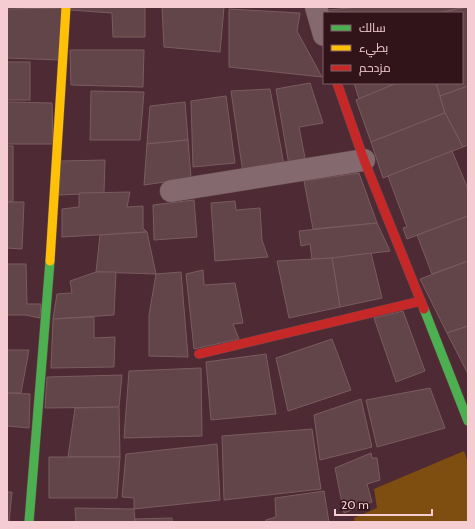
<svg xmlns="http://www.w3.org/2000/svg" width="475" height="529" font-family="Cabin,Cairo,sans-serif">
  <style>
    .grass { fill: #7e4e11 }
    .building { fill: #624548; stroke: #7a5c5f }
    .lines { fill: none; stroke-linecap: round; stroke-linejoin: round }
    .street-casing { stroke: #684950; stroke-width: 23 }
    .fast-casing { stroke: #684950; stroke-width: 10 }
    .slow-casing { stroke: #684950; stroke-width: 10 }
    .jam-casing { stroke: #684950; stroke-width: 10 }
    .street { stroke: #84696f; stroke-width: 22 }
    .fast { stroke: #4caf50; stroke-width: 9 }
    .slow { stroke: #ffc107; stroke-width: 9 }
    .jam { stroke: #c62828; stroke-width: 9 }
  </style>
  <rect width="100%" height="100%" fill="#4e2b34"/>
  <path class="grass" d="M464 451 468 462V522H355L354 518 377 508 374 489Z"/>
  <g class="building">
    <path d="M70 7H145V37H113L112 13 70 10Z"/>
    <path d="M162 7H224L220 52 164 47Z"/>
    <path d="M359 7H459L460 8 437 13H329L328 10Z"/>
    <path d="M468 7V86L440 96 436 83H462V13H443V12Z"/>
    <path d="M62 8 59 60 7 58V9Z"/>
    <path d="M229 9 300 13 297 31 322 77 229 67Z"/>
    <path d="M70 50H144L143 87 71 85Z"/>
    <rect x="7" y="62" width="23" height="38"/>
    <path d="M310 83 323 123 299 127 306 163 289 165 276 89Z"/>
    <path d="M354 83H397L359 99Z"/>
    <path d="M397 83H436L445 113 371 142 356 100Z"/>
    <path d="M468 86V145L463 147 445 113 440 96Z"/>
    <path d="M270 89 284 165 243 173 231 91Z"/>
    <path d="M91 91 144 92 140 140H90Z"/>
    <path d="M226 96 235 163 193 167 191 101Z"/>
    <path d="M7 102 52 103 53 144H7Z"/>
    <path d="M185 102 188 140 147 144 150 106Z"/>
    <path d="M445 113 463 147 383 178 371 142Z"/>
    <path d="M188 140 191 178 144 185 147 144Z"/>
    <path d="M7 146H13V201L7 202Z"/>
    <path d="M452 151 468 189V216L407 239 403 228 407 227 388 176Z"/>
    <path d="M105 160 104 193 59 195 61 161Z"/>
    <path d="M359 173 377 223 313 229 304 181Z"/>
    <path d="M130 192 127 207 143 206V228L147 232 62 237V209L79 207V193Z"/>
    <path d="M194 200 197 237 154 240 153 205Z"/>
    <path d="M235 201 236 210 260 208 262 240 268 257 215 261 211 203Z"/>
    <path d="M7 202H24L22 249 7 248Z"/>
    <path d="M468 216V261L432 274 417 235Z"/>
    <path d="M377 223 390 251 332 258 312 259 310 244 301 246 299 231Z"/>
    <path d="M147 232 156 274 96 272 100 235Z"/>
    <path d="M371 253 382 298 340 307 332 258Z"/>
    <path d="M332 258 340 307 289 318 277 261Z"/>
    <path d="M468 261V326L447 333 420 279Z"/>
    <path d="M7 264H26L27 304H41L40 318 25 315H7Z"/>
    <path d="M203 270 204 285 235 283 243 323 233 324 239 339 194 349 186 274Z"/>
    <path d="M96 272H116L114 315 53 319 57 294 72 293 70 281Z"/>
    <path d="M181 272 188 357 149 356V315L156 274Z"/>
    <path d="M403 311 425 371 396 382 374 318Z"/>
    <path d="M94 317V338L115 337 114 367 51 368 53 319Z"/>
    <path d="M468 326V374L447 333Z"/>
    <path d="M332 339 351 390 288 411 276 358Z"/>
    <path d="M7 350H29L21 393H7Z"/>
    <path d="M266 354 276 414 211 420 206 362Z"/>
    <path d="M201 368 202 436 124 438 129 371Z"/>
    <path d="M122 375 119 407 45 408 47 377Z"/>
    <path d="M430 388 445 428 377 447 366 400Z"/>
    <path d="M7 393 30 394 29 428 7 426Z"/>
    <path d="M361 399 372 447 320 460 314 415Z"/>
    <path d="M119 407 120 457H68L75 408Z"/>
    <path d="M312 429 321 489 224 500 222 436Z"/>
    <path d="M217 444 220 500 134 509V498L122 497 126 454Z"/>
    <path d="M371 453 372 458H377L380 480 367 484 372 502 344 513 335 468Z"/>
    <path d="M49 457H120L117 498H49Z"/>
    <path d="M324 491 329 522H266V520L276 517 275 498Z"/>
    <path d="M7 492H12L9 522H7Z"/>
    <path d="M75 508 134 509 135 522H76Z"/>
    <path d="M172 518V522H135V519Z"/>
  </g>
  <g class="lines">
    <defs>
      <g id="street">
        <path d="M316 7 324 35"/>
        <path d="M171 191 364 160"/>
      </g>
      <g id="fast">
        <path d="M424 309 468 421"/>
        <path d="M29 522 50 261"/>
      </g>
      <path id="slow" d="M50 261 66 7"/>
      <g id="jam">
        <path d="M337 83 364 160 424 309"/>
        <path d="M199 354 421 301"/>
      </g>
    </defs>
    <use href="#street" class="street-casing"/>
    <use href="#fast" class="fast-casing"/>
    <use href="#slow" class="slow-casing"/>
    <use href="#jam" class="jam-casing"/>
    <use href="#street" class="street"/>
    <use href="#fast" class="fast"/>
    <use href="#slow" class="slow"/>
    <use href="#jam" class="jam"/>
  </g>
  <rect width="475" height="529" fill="none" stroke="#f5ccd2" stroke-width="16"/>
  <rect x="323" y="12" width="140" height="72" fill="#30141a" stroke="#7f5e64"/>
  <rect x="331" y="25" width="20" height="6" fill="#4caf50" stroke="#7f5e64"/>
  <text x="359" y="32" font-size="12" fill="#f5ccd2">سالك</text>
  <rect x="331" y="45" width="20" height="6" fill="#ffc107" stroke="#7f5e64"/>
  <text x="359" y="52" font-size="12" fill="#f5ccd2">بطيء</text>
  <rect x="331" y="65" width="20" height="6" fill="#c62828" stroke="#7f5e64"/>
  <text x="359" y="72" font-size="12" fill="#f5ccd2">مزدحم</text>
  <path d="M335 509v6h97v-6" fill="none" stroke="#f5ccd2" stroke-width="2"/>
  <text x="341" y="509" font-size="12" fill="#f5ccd2" stroke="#30141a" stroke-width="3" paint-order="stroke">20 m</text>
</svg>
